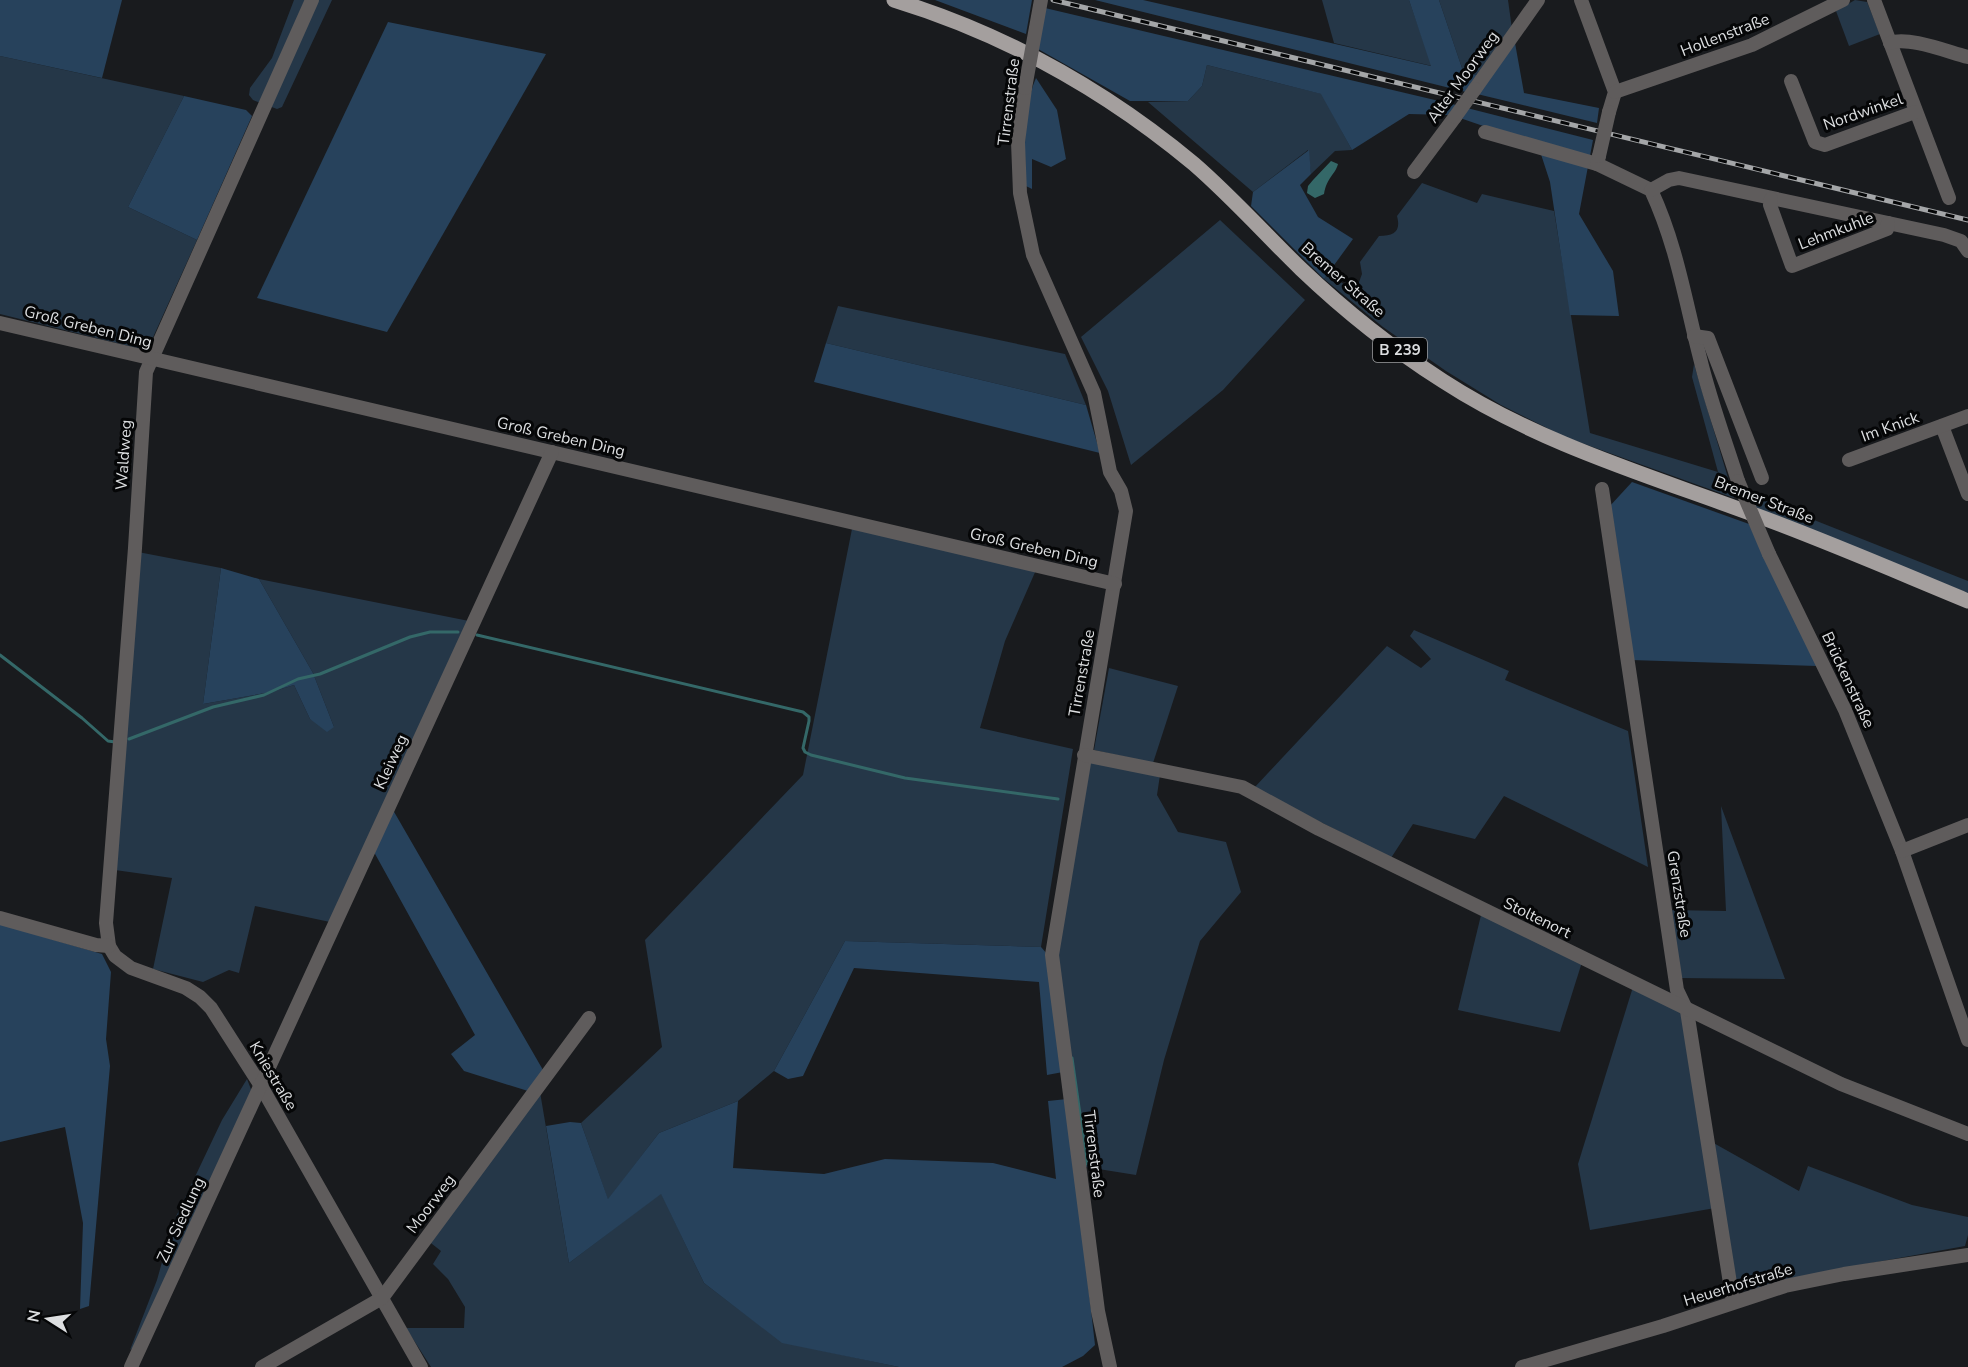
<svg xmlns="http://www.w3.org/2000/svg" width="1968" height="1367" font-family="'Nunito Sans',sans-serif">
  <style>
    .green { fill: #253748 }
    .forest { fill: #27425c }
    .water { fill: #346868 }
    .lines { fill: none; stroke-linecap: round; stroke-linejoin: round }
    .stream { stroke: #346868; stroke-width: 3 }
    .minor { stroke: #5f5c5c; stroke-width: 14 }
    .major { stroke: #a49f9e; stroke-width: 15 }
    .rail-casing { stroke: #a4a6a8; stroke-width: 5 }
    .rail { stroke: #050607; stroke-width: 3; stroke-dasharray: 9; stroke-linecap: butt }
    .minor-bridge { stroke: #5f5c5c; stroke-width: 14 }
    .labels { text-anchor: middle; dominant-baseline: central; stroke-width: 6; stroke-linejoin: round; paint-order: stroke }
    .shield { fill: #050607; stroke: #9c9d9f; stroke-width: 1.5 }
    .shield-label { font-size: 15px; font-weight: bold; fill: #dcdee0 }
    .street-label { font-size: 16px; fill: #dcdee0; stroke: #050607 }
  </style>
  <rect width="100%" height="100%" fill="#191b1e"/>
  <g class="green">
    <path d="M294 0H332L282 107 277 109 253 100 249 95 250 88 272 58Z"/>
    <path d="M1322 0H1409L1432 66 1334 43Z"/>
    <path d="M1439 0H1508L1512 29 1478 75 1464 74Z"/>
    <path d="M1855 0 1867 2 1880 34 1849 46 1836 11Z"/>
    <path d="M0 56 184 96 128 207 197 240 150 344 141 349 0 314Z"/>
    <path d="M1207 65 1322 94 1352 150 1335 151 1311 174 1308 150 1253 192 1148 102 1188 101 1202 86Z"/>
    <path d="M1422 183 1477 203 1482 194 1554 211 1590 433 1718 472 1692 377 1694 364 1734 498 1565 437 1501 405 1446 371 1383 327 1324 279 1328 272 1355 293 1362 274 1360 262 1379 236C1395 236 1401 231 1397 216Z"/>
    <path d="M1220 220 1305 300 1223 390 1131 465 1108 391 1081 337Z"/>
    <path d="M838 306 1065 354 1086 405 826 343Z"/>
    <path d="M1751 495 1968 581V593L1757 509Z"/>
    <path d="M852 529 1036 570 1005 641 980 728 1073 749 1041 947 845 941 774 1071 738 1101 659 1133 608 1200 581 1123 662 1047 645 940 803 775Z"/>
    <path d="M138 552 221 568 203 704 271 692 294 685 310 719 334 727 313 673 259 579 469 621 330 922 255 906 239 973 229 970 203 982 153 969 172 878 115 870Z"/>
    <path d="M1414 630 1509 671 1505 680 1628 731 1648 867 1504 796 1475 839 1413 824 1391 858 1254 788 1387 646 1421 668 1431 659 1410 636Z"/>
    <path d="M1109 668 1178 686 1153 763 1094 750Z"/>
    <path d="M1087 760 1160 775 1157 795 1178 832 1226 842 1241 892 1200 941 1164 1060 1136 1175 1086 1167 1056 956Z"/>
    <path d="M1721 806 1785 979 1678 978 1666 910 1726 911Z"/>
    <path d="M1482 911 1582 962 1560 1032 1458 1010Z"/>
    <path d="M1633 987 1684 1013 1715 1208 1590 1230 1578 1164Z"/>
    <path d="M247 1079 252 1092 136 1345 130 1350 157 1280 173 1223 222 1120Z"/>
    <path d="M540 1092 569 1263 661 1193 704 1283 782 1342 899 1367H431L406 1328H464L465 1307 448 1279 433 1264 441 1251 427 1240Z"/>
    <path d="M1710 1141 1799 1191 1808 1166 1912 1205 1968 1217V1235L1965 1246 1844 1268 1736 1293Z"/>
  </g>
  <g class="forest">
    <path d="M0 0H122L102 78 0 56Z"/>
    <path d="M935 0H1032L1026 34Z"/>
    <path d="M1095 0H1143L1431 66 1409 0H1439L1464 74 1478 75 1466 92Z"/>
    <path d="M1045 8 1456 105 1449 115 1409 114 1352 150 1321 94 1207 65 1202 86 1188 101H1130L1038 49Z"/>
    <path d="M388 22 546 54 387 332 257 298Z"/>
    <path d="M1515 43 1524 93 1599 108 1597 123 1477 94Z"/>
    <path d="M1036 78 1057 110 1066 159 1051 167 1032 159V189L1026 186C1025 151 1022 110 1036 78Z"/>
    <path d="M184 96 246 110 252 116 197 240 128 207Z"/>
    <path d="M1467 108 1593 140 1579 214 1613 271 1619 316 1570 315 1550 182 1538 145 1460 118Z"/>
    <path d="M1309 150 1311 174 1300 185 1318 217 1353 239 1324 279 1251 206 1253 192Z"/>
    <path d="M826 343 1086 405 1100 453 814 382Z"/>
    <path d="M1632 482 1749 524 1817 666 1631 660 1609 507Z"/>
    <path d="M221 568 259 579 313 673 334 727 327 732 310 719 294 685 271 692 203 704Z"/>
    <path d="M393 810 543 1070 528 1091 464 1071 451 1054 475 1035 374 852Z"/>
    <path d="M0 924 102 954 111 972 106 1039 110 1066 89 1306 80 1309 83 1223 65 1127 0 1142Z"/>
    <path d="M845 941 1041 947 1048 955 1063 1072 1047 1075 1039 982 854 968 803 1076 788 1079 774 1071Z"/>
    <path d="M1067 1099 1095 1345 1083 1356 1062 1367H899L782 1343 704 1283 661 1194 569 1263 546 1126 570 1122 581 1123 608 1199 659 1133 738 1101 733 1168 824 1174 885 1159 993 1163 1056 1179 1048 1101Z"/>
  </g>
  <path class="water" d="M1331 161 1338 164C1335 175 1327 177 1324 194L1315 198 1307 193 1308 186 1313 180Z"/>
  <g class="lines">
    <g class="stream">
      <path d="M477 635 803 712 809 717V721L803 748 805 752 811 755 905 778 1058 799"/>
      <path d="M0 655 82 718 108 741 115 742"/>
      <path d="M129 739 213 707 264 695 298 679 320 674 410 637 430 632H458"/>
      <path d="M1072 1058 1087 1164"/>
    </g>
    <g class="minor">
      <path d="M312 0 146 372 135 548 106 923 109 946 115 956 131 968 186 988 200 997 211 1008 261 1086 421 1367"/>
      <path d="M1581 0 1615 92 1609 112"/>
      <path d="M1874 0 1949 198"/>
      <path d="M1890 43C1908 36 1948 52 1968 57"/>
      <path d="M1791 81 1815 142 1825 145 1915 112"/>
      <path d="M1025 88 1018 142 1020 193 1033 255 1094 393 1110 472 1121 491 1126 511 1052 955 1098 1311 1110 1367"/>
      <path d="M1475 89 1538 0"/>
      <path d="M1615 92 1752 45 1843 0"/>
      <path d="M1485 132 1597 164"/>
      <path d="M1599 156 1597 164 1651 190C1677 246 1685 300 1700 358 1710 400 1725 440 1738 481"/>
      <path d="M1414 172 1455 117"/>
      <path d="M1651 190 1669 180 1679 178 1944 235 1961 241 1968 251"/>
      <path d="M1771 199 1770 205 1792 266 1887 229 1888 223"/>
      <path d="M0 323 1115 584"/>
      <path d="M1694 336 1708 338 1762 478"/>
      <path d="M1942 426 1968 494"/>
      <path d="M1849 460 1968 416"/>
      <path d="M1602 489 1677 990 1687 1011 1733 1302"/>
      <path d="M1769 554 1845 710 1902 851 1968 1040"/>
      <path d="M1084 755 1242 787 1319 829 1841 1084 1968 1134"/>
      <path d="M1902 851 1968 825"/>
      <path d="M0 918 96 945 109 946"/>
      <path d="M131 1367 552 452"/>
      <path d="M262 1367 382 1298 589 1018"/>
      <path d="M1522 1367 1663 1326 1785 1286 1844 1274 1968 1255"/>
    </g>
    <path class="major" d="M894 0C1005 34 1105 90 1194 164 1232 197 1265 234 1301 269 1345 311 1393 349 1443 381 1537 442 1644 474 1747 512 1822 539 1895 571 1968 601"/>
    <defs>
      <path id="rail" d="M1053 0 1968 220"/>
    </defs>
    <use href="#rail" class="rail-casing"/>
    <use href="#rail" class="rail"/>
    <g class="minor-bridge">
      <path d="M1025 88 1041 0"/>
      <path d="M1455 117 1475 89"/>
      <path d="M1599 156 1609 112"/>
      <path d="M1738 481 1769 554"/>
    </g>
  </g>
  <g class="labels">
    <rect class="shield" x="1373" y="338" width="54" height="24" rx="4.5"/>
    <g class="shield-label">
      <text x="1400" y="350">B 239</text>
    </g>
    <g class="street-label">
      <text transform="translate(1725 35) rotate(-21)">Hollenstraße</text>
      <text transform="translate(1463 77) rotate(-54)">Alter Moorweg</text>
      <text transform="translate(1009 102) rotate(-83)">Tirrenstraße</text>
      <text transform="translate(1863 112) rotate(-19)">Nordwinkel</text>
      <text transform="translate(1836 231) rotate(-21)">Lehmkuhle</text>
      <text transform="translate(1343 280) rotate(41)">Bremer Straße</text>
      <text transform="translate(88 327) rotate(14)">Groß Greben Ding</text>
      <text transform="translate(1890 427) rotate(-20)">Im Knick</text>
      <text transform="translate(561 437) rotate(13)">Groß Greben Ding</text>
      <text transform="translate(124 455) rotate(-86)">Waldweg</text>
      <text transform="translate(1764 500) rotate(21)">Bremer Straße</text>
      <text transform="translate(1034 548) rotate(13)">Groß Greben Ding</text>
      <text transform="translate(1082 673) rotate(-80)">Tirrenstraße</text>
      <text transform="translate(1848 680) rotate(65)">Brückenstraße</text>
      <text transform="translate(391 762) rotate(-65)">Kleiweg</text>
      <text transform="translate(1679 894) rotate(81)">Grenzstraße</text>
      <text transform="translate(1537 918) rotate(26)">Stoltenort</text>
      <text transform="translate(273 1076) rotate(59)">Kniestraße</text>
      <text transform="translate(1094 1154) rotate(83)">Tirrenstraße</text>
      <text transform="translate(431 1204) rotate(-53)">Moorweg</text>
      <text transform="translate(181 1220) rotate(-65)">Zur Siedlung</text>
      <text transform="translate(1738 1285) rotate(-17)">Heuerhofstraße</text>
    </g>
  </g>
  <g transform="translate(48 1319) rotate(282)" stroke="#050607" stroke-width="4.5" paint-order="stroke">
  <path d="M0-4.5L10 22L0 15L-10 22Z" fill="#dcdee0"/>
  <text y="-9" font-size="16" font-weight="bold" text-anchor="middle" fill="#dcdee0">N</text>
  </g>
</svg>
